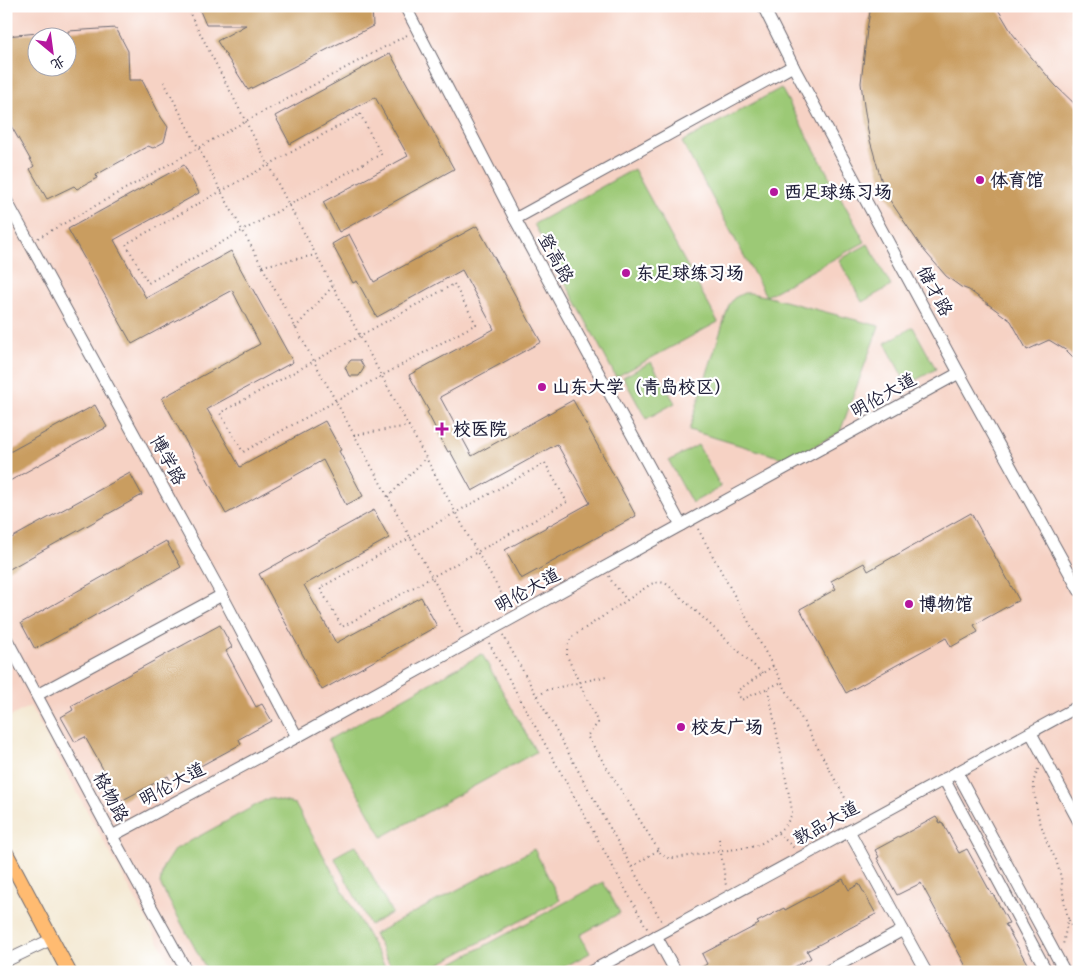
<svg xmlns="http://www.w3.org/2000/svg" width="1085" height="978" font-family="Itim,'LXGW WenKai TC',sans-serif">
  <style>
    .built { fill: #f6d2c4; fill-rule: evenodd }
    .green { fill: #9cc976; stroke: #5f7658 }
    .building { fill: #c99d60 }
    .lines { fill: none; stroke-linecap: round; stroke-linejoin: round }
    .minor-casing { stroke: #6b676f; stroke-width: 13 }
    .major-casing { stroke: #6b676f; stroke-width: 16 }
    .path { stroke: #6b676f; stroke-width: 2; stroke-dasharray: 1 4; stroke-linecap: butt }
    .minor { stroke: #fff; stroke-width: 11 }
    .major { stroke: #ffbb71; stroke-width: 14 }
    .poi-dot { fill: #b5179e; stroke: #fff; stroke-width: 2 }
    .labels { text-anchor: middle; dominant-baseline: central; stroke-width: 4.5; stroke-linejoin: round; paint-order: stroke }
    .poi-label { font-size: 18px; font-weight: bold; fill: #22223b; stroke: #fff; text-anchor: start }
    .street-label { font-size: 18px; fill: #22223b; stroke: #fff }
  </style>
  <rect width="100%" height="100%" fill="#fff"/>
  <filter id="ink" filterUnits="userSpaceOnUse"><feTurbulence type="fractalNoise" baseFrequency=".02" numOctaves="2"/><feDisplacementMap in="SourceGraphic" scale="10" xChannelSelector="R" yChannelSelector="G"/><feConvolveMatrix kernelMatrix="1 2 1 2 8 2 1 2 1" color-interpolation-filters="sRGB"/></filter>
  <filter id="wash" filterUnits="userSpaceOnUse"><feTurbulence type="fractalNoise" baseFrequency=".0096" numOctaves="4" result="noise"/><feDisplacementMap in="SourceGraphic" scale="20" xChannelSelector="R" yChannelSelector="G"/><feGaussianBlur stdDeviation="1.12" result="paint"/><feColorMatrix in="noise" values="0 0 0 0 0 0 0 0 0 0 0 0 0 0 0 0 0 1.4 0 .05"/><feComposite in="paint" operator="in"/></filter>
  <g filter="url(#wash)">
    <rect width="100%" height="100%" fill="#f3e7cf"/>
    <path class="built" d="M6 6H1079V972H175L30 706 6 719ZM38 38H68V68H38Z"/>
    <g class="green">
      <path d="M781 88 865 242 766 296 682 142Z"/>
      <path d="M634 169 718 322 616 377 534 224Z"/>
      <path d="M868 244 891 286 862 302 839 260Z"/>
      <path d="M744 293H750L765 296 879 326 840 432 789 460 689 430 729 305 734 298Z"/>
      <path d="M913 327 936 369 907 385 885 343Z"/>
      <path d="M651 362 675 403 646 419 623 377Z"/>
      <path d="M698 445 721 487 692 503 669 461Z"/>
      <path d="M482 654 536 752 382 837 328 740Z"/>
      <path d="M269 798 295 804 388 972H208L160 884 163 867 174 850Z"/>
      <path d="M356 845 392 913 370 925 334 857Z"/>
      <path d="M534 849 560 900 424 972H394L374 934Z"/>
      <path d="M603 882 620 913 580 935 590 953 555 972H436Z"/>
    </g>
    <g id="blocks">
      <g class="building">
        <path d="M198 6H372L373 26 248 90 217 41 246 25H206Z"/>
        <path d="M871 6H996L1012 33 1032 58 1056 86 1079 108V363L1067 351 1049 340 1027 350 1011 321 969 290 961 287 946 276 922 248 885 193 869 137 864 106 861 83 867 29Z"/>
        <path d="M116 28 128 51 129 80H142L161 117 168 127 164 142 153 148 148 146 96 175 97 178 77 189 74 186 47 199 30 169 34 166 10 124 6 97V36L38 33V68H68V31Z"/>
        <path d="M390 53 454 169 339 232 323 202 408 156 375 97 290 144 275 116Z"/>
        <path d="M184 165 199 193 114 240 146 298 231 251 251 288H252L293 362 207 409 240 467 325 421 341 450 339 451 363 496 346 505 323 460 226 514 162 398 260 344 232 290 132 344 68 229Z"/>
        <path d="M477 226 541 342 440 397 472 456 573 400 636 516 521 579 505 550 590 503 557 444 472 491 450 451 448 452 427 412 429 411 409 375 494 329 462 270 377 317 357 281 353 283 332 244 349 234 374 282Z"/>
        <path d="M351 360H360L364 368 359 376H349L345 367Z"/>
        <path d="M95 405 107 427 6 483V454Z"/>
        <path d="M130 473 142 495 6 571V541Z"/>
        <path d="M374 510 389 538 304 585 336 643 421 597 437 626 322 690 259 574Z"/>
        <path d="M971 513 1019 600 974 625 978 632 951 647 946 638 846 693 800 609 836 589 831 581 864 563 868 571Z"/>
        <path d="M166 541 181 567 35 649 21 623Z"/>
        <path d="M220 625 232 647 226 651 256 707 262 704 272 721 239 739 241 744 171 782 168 776 121 801 85 737 75 742 61 717 73 710 71 706Z"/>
        <path d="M936 817 940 823 942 822 959 853 967 849 992 895 993 894 1009 923 1005 924 1030 969 1025 972H969L921 883 897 895 877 858 879 857 875 850Z"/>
        <path d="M843 879 849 890 859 884 876 914 807 951 811 958 785 972 781 968 774 972H693L707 964 702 954 759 924 757 922 784 908 785 910Z"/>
      </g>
    </g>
  </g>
  <g filter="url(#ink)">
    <use href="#blocks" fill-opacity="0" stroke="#6b676f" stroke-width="1"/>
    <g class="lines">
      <defs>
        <g id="minor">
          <path d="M405 6 515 219 681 525"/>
          <path d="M763 6 793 66 959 373 1079 590"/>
          <path d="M6 200 222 595 297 737"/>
          <path d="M515 219 793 66"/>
          <path d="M6 638 112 836 187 972"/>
          <path d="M37 695 222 595"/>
          <path d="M1031 733 1079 822"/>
          <path d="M957 772 1065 972"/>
          <path d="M944 779 1047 972"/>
          <path d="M849 831 926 972"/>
          <path d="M112 836 297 737 692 519 959 373"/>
          <path d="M656 936 676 972"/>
          <path d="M6 961 52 939"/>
          <path d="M590 972 1079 706"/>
          <path d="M826 972 903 930"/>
        </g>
        <path id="major" d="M6 853 69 972"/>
      </defs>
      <use href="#minor" class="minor-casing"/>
      <use href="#major" class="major-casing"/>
      <g class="path">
        <path d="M186 6 289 205 477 552 510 608"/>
        <path d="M164 82 221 191 463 634"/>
        <path d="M360 114 381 154 148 283 126 244Z"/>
        <path d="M38 238 246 121 409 34"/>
        <path d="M262 266 316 255"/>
        <path d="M454 284 476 324 243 452 220 413Z"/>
        <path d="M295 328 333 286"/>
        <path d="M354 435 409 426"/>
        <path d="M545 463 567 502 342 627 320 588Z"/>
        <path d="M388 497 426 458"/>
        <path d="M698 529 855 816"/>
        <path d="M609 576 612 582 627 600"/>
        <path d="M503 635 662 922"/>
        <path d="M489 643 648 930"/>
        <path d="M773 666 737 691 741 700 782 682"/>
        <path d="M762 673 669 586 665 583 659 582 651 584 572 637C567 643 567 648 567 656L598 723 587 736 661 854 667 858H675L756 846 769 839 786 825 792 814V810L768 689"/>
        <path d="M538 696 547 690 607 676"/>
        <path d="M1038 769 1033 783 1038 816 1047 842 1056 860 1061 877 1064 901 1068 918 1063 945"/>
        <path d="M778 833 794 848"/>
        <path d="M719 839 726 886"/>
        <path d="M632 867 658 850"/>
        <path d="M1069 920 1079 948"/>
      </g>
      <use href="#minor" class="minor"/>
      <use href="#major" class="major"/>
    </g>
  </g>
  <g class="poi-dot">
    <circle cx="980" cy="180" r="5"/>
    <circle cx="774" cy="192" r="5"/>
    <circle cx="626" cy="273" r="5"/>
    <circle cx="542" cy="387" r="5"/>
    <path d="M439.5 421.5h5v5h5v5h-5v5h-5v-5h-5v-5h5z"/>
    <circle cx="909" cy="604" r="5"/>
    <circle cx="681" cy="727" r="5"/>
  </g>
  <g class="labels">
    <g class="poi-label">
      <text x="990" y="180">体育馆</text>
      <text x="784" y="192">西足球练习场</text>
      <text x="636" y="273">东足球练习场</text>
      <text x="552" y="387">山东大学（青岛校区）</text>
      <text x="453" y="429">校医院</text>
      <text x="919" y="604">博物馆</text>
      <text x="691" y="727">校友广场</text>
    </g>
    <g class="street-label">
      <text transform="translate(556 258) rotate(61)">登高路</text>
      <text transform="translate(935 291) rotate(62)">储才路</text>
      <text transform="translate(883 395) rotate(-29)">明伦大道</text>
      <text transform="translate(168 460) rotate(61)">博学路</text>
      <text transform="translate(527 590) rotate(-29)">明伦大道</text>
      <text transform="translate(172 784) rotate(-28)">明伦大道</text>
      <text transform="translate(111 797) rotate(62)">格物路</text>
      <text transform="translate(826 823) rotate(-29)">敦品大道</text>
    </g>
  </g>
  <rect width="1085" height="978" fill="none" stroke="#fff" stroke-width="25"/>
  <g transform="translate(52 52) rotate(151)"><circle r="24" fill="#ffffff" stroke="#a7a7b1"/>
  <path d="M0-4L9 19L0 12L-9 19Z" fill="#b5179e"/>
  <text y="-8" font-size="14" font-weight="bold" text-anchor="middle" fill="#22223b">北</text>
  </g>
</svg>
